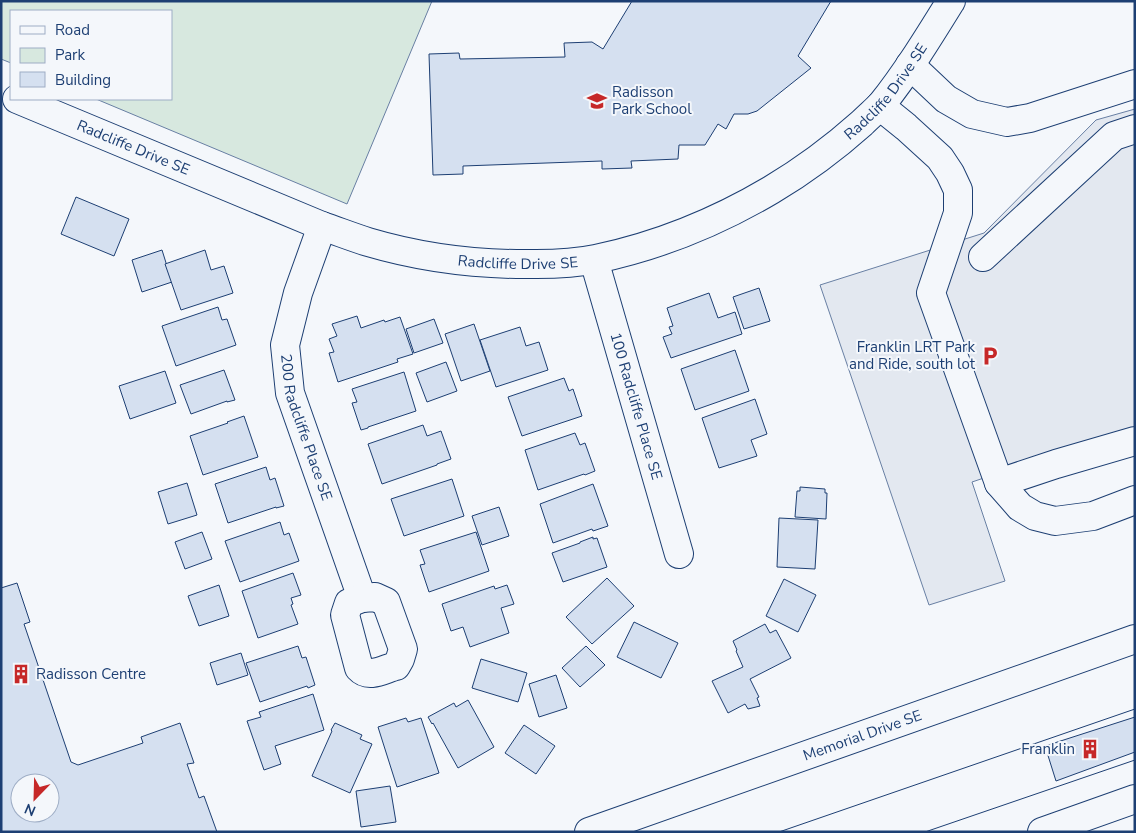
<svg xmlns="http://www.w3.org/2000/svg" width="1136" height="833" font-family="'Nunito Sans',sans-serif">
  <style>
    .green { fill: #d7e8df; stroke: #687fa3 }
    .parking { fill: #e3e8f0; stroke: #687fa3 }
    .building { fill: #d5e0f0; stroke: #1d3f73; fill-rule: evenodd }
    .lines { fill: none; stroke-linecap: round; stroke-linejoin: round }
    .minor-casing { stroke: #1d3f73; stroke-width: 30 }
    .major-casing { stroke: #1d3f73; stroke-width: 30 }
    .minor { stroke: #f4f7fb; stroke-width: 28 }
    .major { stroke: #f4f7fb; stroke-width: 28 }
    .tram { stroke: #1d3f73; stroke-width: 1 }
    .labels { text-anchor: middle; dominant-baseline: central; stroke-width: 4; stroke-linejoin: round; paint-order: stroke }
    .street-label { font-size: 15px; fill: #1d3f73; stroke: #f4f7fb }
    .poi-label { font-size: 15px; fill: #1d3f73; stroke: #f4f7fb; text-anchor: start }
  </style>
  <rect width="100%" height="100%" fill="#f4f7fb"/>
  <path class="green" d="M1 1H432L347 204 96 99H171V11H11V63L1 59Z"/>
  <path class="parking" d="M1135 109V427L972 482 1005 581 929 605 820 285 984 233 1096 120Z"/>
  <g class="building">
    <path d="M632 1H831L798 56 811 68 757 111 748 114H734L726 129 718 124 705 145H679L678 159 631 161 632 168 602 169V161L463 166V174L433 175 429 54 459 53 460 59 565 57 564 43 592 42 603 49Z"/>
    <path d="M76 197 129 219 114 256 61 234Z"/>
    <path d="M162 250 172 282 142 292 132 260Z"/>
    <path d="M205 250 211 270 224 266 233 293 181 310 165 264Z"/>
    <path d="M759 288 770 321 744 329 733 297Z"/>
    <path d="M709 293 718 318 735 312 742 334 671 358 663 337 672 334 669 327 673 326 667 308Z"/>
    <path d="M218 307 222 320 227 319 236 345 176 366 162 326Z"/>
    <path d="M357 316 361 328 384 320 385 322 400 317 413 354 397 359 398 362 338 382 329 353 334 352 329 339 337 336 332 324Z"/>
    <path d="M434 319 443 343 414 353 406 329Z"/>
    <path d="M474 324 490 371 461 381 445 334Z"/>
    <path d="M520 327 526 346 539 342 548 370 496 387 480 340Z"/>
    <path d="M735 350 749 391 695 410 681 369Z"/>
    <path d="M446 362 457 391 427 402 416 373Z"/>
    <path d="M224 370 235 400 227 402V401L191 414 180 385Z"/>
    <path d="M165 371 176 403 130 419 119 386Z"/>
    <path d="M404 372 416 411 368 427V428L361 430 352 403 357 402 352 389Z"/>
    <path d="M564 378 569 391 573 389 582 416 522 436 508 397Z"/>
    <path d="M755 399 767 434 751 440 757 456 719 468 702 418Z"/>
    <path d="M244 416 258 457 203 475 190 436 228 423 227 422Z"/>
    <path d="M423 425 427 436 441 431 451 459 437 464V465L382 484 368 444Z"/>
    <path d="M575 433 580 445 585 443 595 471 585 475 584 474 538 490 525 450Z"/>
    <path d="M266 467 270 480 275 478 284 506 276 508V507L228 523 215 484Z"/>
    <path d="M452 479 464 516 404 536 391 499Z"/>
    <path d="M187 483 197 515 168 524 158 492Z"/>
    <path d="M593 484 608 526 593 531 592 529 553 543 540 504Z"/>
    <path d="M800 487 825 489V493H827L826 519 795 517 797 491H800Z"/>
    <path d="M499 507 509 536 482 545 472 516Z"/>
    <path d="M779 518 818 520 815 569 777 567Z"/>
    <path d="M280 522 284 535 289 533 299 561 240 582 225 541Z"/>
    <path d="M202 532 212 559 185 569 175 542Z"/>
    <path d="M476 532 489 571 429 592 420 565 425 564 420 550Z"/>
    <path d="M593 537V539L597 538 607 567 563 582 552 553 580 543V542Z"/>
    <path d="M293 573 301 595 291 598 293 604 291 605 298 624 258 638 242 591Z"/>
    <path d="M607 578 634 606 592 644 566 617Z"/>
    <path d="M784 579 816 595 798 632 766 616Z"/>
    <path d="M17 583 30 622 24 624 71 762 78 765 143 743 141 737 180 723 194 763 187 764 199 798 204 796 217 832H1V588ZM20 783H50V813H20Z"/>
    <path d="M219 585 229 616 199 626 188 596Z"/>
    <path d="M507 585 514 604 501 608 509 633 470 647 463 627 451 631 442 604 494 586 495 589Z"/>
    <path d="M634 622 678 643 661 678 617 657Z"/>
    <path d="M765 624 770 633 776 630 791 658 750 679 759 697 757 698 760 706 748 709 745 704 728 713 712 681 743 667 736 651 737 650 733 641Z"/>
    <path d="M298 646 302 658 306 657 315 685 308 688 307 686 260 702 246 663Z"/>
    <path d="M586 646 605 665 580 687 562 668Z"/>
    <path d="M241 653 248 675 217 685 210 663Z"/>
    <path d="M481 659 527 673 518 702 472 688Z"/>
    <path d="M556 675 567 708 539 717 529 684Z"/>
    <path d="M313 694 324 730 275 746 281 764 264 770 247 721 261 717 259 712Z"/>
    <path d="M468 700 494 747 458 768 433 723 432 724 428 717 454 703 456 707Z"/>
    <path d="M1135 717V752L1056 781 1045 746Z"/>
    <path d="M406 718 408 722 421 718 439 773 397 787 378 727Z"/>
    <path d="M335 723 362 735 360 739 372 744 350 793 312 776 332 731 331 730Z"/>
    <path d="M524 725 555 746 536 774 505 753Z"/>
    <path d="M390 786 396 822 361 827 356 791Z"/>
  </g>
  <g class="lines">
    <defs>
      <g id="minor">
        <path d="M910 65 946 99 972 114 1007 122 1030 118 1135 84"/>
        <path id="s1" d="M17 99 322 226C337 231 352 237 368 242 422 258 479 265 536 264 555 264 577 263 596 259 658 246 717 222 771 190 803 171 834 148 862 123 868 117 875 111 881 105 906 74 930 35 951 1"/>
        <path d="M880 106 906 127 940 158 950 173 958 190V213L931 293 999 483 1020 507 1035 516 1055 521 1093 516 1135 500"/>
        <path id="s2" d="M322 226 298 293 285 345 290 393 362 598"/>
        <path d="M983 257 1114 136 1135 129"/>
        <path id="s3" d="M594 260 679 554"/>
        <path d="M999 483 1056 464 1135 441"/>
        <path d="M375 597 386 602 403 649 400 659 396 666C384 669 369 679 359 668L345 615 349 603 362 598Z"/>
      </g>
      <g id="major">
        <path id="s4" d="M589 832 1135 639"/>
        <path d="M1042 832 1135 799"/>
      </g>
    </defs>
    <use href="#minor" class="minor-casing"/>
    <use href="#major" class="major-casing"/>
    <use href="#minor" class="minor"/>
    <use href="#major" class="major"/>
    <g class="tram">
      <path d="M779 832 1135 709"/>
      <path d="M925 832 1135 760"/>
    </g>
  </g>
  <defs>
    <symbol id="school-bare" viewBox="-9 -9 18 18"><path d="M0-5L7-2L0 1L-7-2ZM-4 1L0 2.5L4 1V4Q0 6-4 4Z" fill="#c62828" stroke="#f4f7fb" stroke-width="2.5" paint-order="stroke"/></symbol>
    <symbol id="parking-bare" viewBox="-9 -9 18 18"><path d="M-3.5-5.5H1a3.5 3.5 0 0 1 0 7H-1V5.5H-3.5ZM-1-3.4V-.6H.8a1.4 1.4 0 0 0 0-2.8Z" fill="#c62828" stroke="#f4f7fb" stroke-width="2.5" paint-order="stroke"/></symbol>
    <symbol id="building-bare" viewBox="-9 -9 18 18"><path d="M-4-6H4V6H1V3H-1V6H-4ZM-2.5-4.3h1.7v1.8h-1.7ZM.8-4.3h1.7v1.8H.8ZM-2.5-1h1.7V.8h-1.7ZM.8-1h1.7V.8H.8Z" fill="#c62828" stroke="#f4f7fb" stroke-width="2.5" paint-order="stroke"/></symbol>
  </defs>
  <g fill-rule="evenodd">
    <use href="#school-bare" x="583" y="87" width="28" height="28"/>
    <use href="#parking-bare" x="976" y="342" width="28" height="28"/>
    <use href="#building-bare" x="7" y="660" width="28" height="28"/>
    <use href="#building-bare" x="1076" y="735" width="28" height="28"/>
  </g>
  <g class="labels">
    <g class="street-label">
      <text stroke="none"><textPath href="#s1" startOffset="951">Radcliffe Drive SE</textPath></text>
      <text stroke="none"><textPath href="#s1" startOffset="126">Radcliffe Drive SE</textPath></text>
      <text stroke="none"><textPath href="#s1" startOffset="531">Radcliffe Drive SE</textPath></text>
      <text stroke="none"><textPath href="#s3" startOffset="152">100 Radcliffe Place SE</textPath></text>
      <text stroke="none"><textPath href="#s2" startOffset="210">200 Radcliffe Place SE</textPath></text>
      <text stroke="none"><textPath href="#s4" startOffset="290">Memorial Drive SE</textPath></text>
    </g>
    <g class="poi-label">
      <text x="612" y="92">Radisson<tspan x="612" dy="17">Park School</tspan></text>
      <text x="975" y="347" text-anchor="end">Franklin LRT Park<tspan x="975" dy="17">and Ride, south lot</tspan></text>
      <text x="36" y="674">Radisson Centre</text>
      <text x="1075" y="749" text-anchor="end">Franklin</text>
    </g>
  </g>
  <rect width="1136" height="833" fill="none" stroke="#1d3f73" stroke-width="5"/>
  <rect x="10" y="10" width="162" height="90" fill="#f4f7fb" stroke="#9eadc5"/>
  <rect x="20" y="26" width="25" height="8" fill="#f4f7fb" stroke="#9eadc5"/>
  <text x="55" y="35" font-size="15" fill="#1d3f73">Road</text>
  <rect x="20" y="48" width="25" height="15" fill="#d7e8df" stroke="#9eadc5"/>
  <text x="55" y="60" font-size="15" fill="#1d3f73">Park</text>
  <rect x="20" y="72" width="25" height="15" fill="#d5e0f0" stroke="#9eadc5"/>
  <text x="55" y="85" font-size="15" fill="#1d3f73">Building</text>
  <g transform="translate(35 798) rotate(203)"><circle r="24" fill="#f4f7fb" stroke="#9eadc5"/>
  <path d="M0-4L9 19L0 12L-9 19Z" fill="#c62828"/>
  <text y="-8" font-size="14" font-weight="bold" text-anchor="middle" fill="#1d3f73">N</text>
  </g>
</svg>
